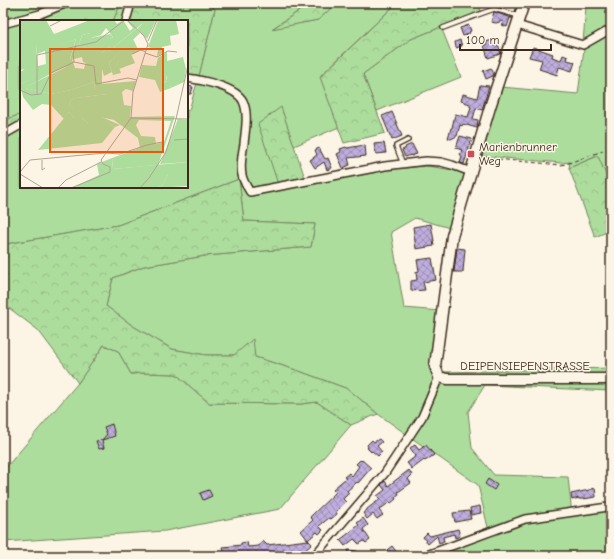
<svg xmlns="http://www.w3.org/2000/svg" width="614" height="559" font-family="'Comic Neue',sans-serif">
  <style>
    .grass { fill: #addd9d; stroke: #74845e }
    .forest { fill: url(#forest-crowns); stroke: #74845e }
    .building { fill: url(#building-cross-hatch); stroke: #3b2a1e }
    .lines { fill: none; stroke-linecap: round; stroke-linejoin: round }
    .lane-casing { stroke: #3b2a1e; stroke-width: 6 }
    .street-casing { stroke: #3b2a1e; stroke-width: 10 }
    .secondary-casing { stroke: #3b2a1e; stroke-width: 13 }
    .path { stroke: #3b2a1e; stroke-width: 1; stroke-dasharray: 4 3; stroke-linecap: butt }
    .lane { stroke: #fcf5e5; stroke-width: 3.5 }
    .street { stroke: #fcf5e5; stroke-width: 7 }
    .secondary { stroke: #fcf5e5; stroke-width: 10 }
    .poi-dot { fill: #d1495b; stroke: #fcf5e5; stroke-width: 1.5 }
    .labels { text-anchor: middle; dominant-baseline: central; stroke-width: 3; stroke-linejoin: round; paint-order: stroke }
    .poi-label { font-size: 12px; fill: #3b2a1e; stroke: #fcf5e5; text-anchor: start }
    .street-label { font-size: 12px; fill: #3b2a1e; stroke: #fcf5e5 }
    .inset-road { fill: none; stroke: #afa495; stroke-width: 1 }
    .view { fill: #e8590c; fill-opacity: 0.15; stroke: #e8590c; stroke-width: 2 }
    .inset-edge { fill: none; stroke: #3b2a1e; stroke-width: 2 }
  </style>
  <defs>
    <pattern id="forest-crowns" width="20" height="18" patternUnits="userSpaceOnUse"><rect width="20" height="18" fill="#addd9d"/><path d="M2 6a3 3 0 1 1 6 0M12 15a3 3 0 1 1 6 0" fill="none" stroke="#96be87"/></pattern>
    <pattern id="building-cross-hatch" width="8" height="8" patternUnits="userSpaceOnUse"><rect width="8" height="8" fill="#beaddd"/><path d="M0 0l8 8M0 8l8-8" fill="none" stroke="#9c8db3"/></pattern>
  </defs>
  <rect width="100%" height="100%" fill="#fcf5e5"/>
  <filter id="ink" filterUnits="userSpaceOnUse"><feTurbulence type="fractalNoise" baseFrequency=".025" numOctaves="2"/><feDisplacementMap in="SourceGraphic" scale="8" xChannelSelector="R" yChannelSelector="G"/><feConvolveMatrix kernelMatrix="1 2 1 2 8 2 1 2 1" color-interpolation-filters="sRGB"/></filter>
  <g filter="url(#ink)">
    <g class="grass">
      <path d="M3 3H121L113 21H21V114L3 121Z"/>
      <path d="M206 3H311L273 28 318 20 337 3H397L320 76 339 127 294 146 281 108 280 190 381 170 427 166 466 172 450 228 415 218 391 232 404 308 440 311 431 370 445 372 611 368V391L485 385 468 412 472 448 494 475 568 477 572 515 611 508V556H434L490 536 478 485 378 414 348 389 299 371 255 357 234 355H206L172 349 133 326 106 306 113 278 144 266 205 256 311 247 315 224 244 221 239 179 118 225 6 244H3V137L21 129V187H187V110H189L199 76 215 9Z"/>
      <path d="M573 3H609L611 24 583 42 586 7Z"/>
      <path d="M441 27 461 77 377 111 363 74 411 39Z"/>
      <path d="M611 32V184L610 185 597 156 569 168 570 162 562 163 482 156 501 87 578 94 584 49Z"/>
      <path d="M104 345 118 351 131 374 143 373 176 374 209 403 301 404 317 402 351 425 280 509 165 531 3 542V471L78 383Z"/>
    </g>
    <g class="forest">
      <path d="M121 3H206L215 9 199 76 187 74V21H113Z"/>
      <path d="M311 3H337L318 20 272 29Z"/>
      <path d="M397 3H478L481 11 411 39 363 74 385 133 344 143 320 77Z"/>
      <path d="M281 107 305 178 278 184 258 124Z"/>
      <path d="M21 114V129L3 137V121Z"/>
      <path d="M598 156 610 184H611V230L595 237 569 168Z"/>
      <path d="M239 179 244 221 315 224 311 247 205 256 144 266 113 278 106 306 133 326 172 349 206 355H234L253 339 255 357 299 371 348 389 378 414 351 425 317 402 301 404 209 403 176 374 143 373 131 374 118 351 104 345 78 383 38 330 9 308 3 307V244H6L118 225Z"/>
    </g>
    <g class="building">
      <path d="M494 12 512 18H510L507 27 502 25 503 21 496 23 491 22Z"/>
      <path d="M469 25 471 31 469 32 470 33 463 36 460 28Z"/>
      <path d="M495 39V42L497 41 501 53 500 54 488 58 484 45 487 44 486 42Z"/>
      <path d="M460 40 462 46 456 48 455 42Z"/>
      <path d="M533 47 553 54 552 57 561 60 563 55 568 57 567 60 575 62 572 71 559 67 557 75 539 69 542 60 529 57Z"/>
      <path d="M491 68 494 74 493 76 486 79 483 71Z"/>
      <path d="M480 85 489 86 482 110 476 108 473 119 478 120 477 128 463 124 462 126 460 125 457 136 451 139 448 138 451 128H452L455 114 468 117 471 107H470V104L461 101 463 94 477 98Z"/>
      <path d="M187 86 193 87 191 94H187Z"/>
      <path d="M392 112 402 136 392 140 382 116Z"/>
      <path d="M460 136 472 139 464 164 460 163 462 157 460 154 462 150 456 148Z"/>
      <path d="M384 143 386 153 376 154 374 144Z"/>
      <path d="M412 144 417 154 411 156V155L405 157 402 150 406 148 405 147Z"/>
      <path d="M365 145 366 156 348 158 350 165 343 168 337 154 341 152 340 149 346 147 347 148Z"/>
      <path d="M319 148 325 159 328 158 332 168 327 170 324 162 315 168 310 160 317 155 315 150Z"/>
      <path d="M431 224 434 241H433L434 246 416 249 413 227Z"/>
      <path d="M457 248 465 249 463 272H454Z"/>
      <path d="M432 258 436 280 423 282 425 290 411 291V281L417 280 416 272 419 271 417 260Z"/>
      <path d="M112 424 115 436 102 440 107 434 104 427Z"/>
      <path d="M379 439 382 442 377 446 382 452 378 456 372 451 371 452 367 448 368 447 367 445 372 440 374 442Z"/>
      <path d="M102 440 104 448 99 449 96 441Z"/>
      <path d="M415 445 419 450 426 445 434 455 425 461 424 460 412 469 407 463 416 456 410 448Z"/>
      <path d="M360 460 361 461 362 460 371 468 358 483 357 482 347 491 349 493 343 499 346 502 336 512 337 514 331 519 329 518 319 526 323 530 319 534 317 532 308 540 301 531 313 520 310 517 336 492 333 489 346 478 344 477 349 473 352 476 359 466 356 464Z"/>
      <path d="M409 470 412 475 408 479 411 483 398 492 399 494 395 497 396 499 391 503 390 502 379 510 383 515 377 519 373 514 367 519 363 513 367 510V509L380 499 377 496 385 490 381 485 385 481 388 486Z"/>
      <path d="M488 479 497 485 494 490 485 484Z"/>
      <path d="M595 488 596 497 583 499H579V498L572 500 571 494 589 490Z"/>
      <path d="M209 490 212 496 203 500 200 493Z"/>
      <path d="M480 506 481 513 471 515 470 508Z"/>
      <path d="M469 511 471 519 455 522 453 513Z"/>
      <path d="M363 518 368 525 363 529 370 540 366 543 364 541 359 544 354 539 345 546 340 540 359 525 357 523Z"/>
      <path d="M458 529 460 536 455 538 454 534 443 537 444 541 439 543 437 536 428 544 423 537 427 533 430 536Z"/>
      <path d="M308 540 312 544 301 554 300 552 289 554V556H284L283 554 270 556H225L223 547 241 545V543L247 542 248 547 259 546 263 541 267 545Z"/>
      <path d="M392 546 398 554 395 556H392L387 550Z"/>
      <path d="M348 550 357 551 356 556H347Z"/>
    </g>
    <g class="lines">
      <defs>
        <g id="lane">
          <path d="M443 28 480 14 494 9 519 16"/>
          <path d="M403 164 396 146 408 140"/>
        </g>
        <g id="street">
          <path d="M126 21 131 3"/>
          <path d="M3 24 40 14 67 3"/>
          <path d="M517 25 583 45 611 29"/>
          <path d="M187 78C202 80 236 87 243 101 249 114 245 131 244 144 242 154 240 165 242 175 243 181 247 187 250 192L385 166 426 161 441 162 452 165 471 172"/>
          <path d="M3 137 5 134 21 125"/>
          <path d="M314 556 385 473 422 417 439 377"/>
          <path d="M424 556 525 519 608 507"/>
        </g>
        <path id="secondary" d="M524 3 490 107 452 236 435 366 439 377 447 379H611"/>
      </defs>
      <use href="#lane" class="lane-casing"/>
      <use href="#street" class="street-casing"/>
      <use href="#secondary" class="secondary-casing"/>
      <path class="path" d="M484 158 561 165 566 164 611 148"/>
      <use href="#lane" class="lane"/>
      <use href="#street" class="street"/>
      <use href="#secondary" class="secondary"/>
    </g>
  </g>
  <rect class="poi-dot" x="467" y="150" width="8" height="8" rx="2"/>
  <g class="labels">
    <g class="poi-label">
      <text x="479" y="147">Marienbrunner<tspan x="479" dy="14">Weg</tspan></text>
    </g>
    <g class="street-label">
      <text x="525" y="366">DEIPENSIEPENSTRASSE</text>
    </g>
  </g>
  <g transform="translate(20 20)">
    <rect width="168" height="168" fill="#fcf5e5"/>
    <path d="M138 0H156L159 14 150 16 151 25 142 27 143 33 137 36 138 30 128 27ZM136 1 127 19 117 9 123 3ZM116 9 120 13 89 43 92 52 84 56 82 49V64L116 61 113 71 106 69 102 72 104 85 111 86 110 97 155 96 138 145 93 149 92 138 120 128 118 118 94 100 61 93 49 85 51 80 56 78 87 74 75 69 74 62 51 70 31 74 4 68 48 46 0 64V52L5 49 0 50V25H16L18 46 26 44 25 30 56 19 50 39H52L55 48 64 49 69 30 59 24 62 15 71 13V18L90 14 93 17 90 19V27L81 33 88 32ZM119 100 151 101 144 122 136 124 135 117 121 116 116 105ZM147 32V41L163 37 166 49 164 62 151 68 146 55 147 61 142 63 140 58 135 60 119 57 122 45 136 46 138 38ZM111 34 115 43 99 49 97 42ZM49 92 54 98H62L68 103H88L95 107 82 123 18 130ZM158 99 168 100V142L140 144ZM148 155H168V166L134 168 142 166Z" fill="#addd9d" fill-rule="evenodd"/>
    <path d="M0 0H26L34 14 70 0H94L97 4 103 0 110 11 113 8 106 0H137L126 7 123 3 88 32 80 34 90 27V19L93 17 86 8 81 15 71 18V13L62 15 59 24 70 30 66 43 63 42 62 37 50 40 56 19 17 34 16 25H0ZM113 19 119 31 97 42 101 53 93 55 89 43ZM48 44 5 68 31 74 51 70 74 62 75 69 88 70 87 74 56 78 51 80 49 85 62 93 73 94 76 91 77 95 100 105 95 107 88 103H68L62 98H54L49 92 44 99 31 85 22 84 13 90 3 77 0 64ZM147 55 151 68 140 72 135 60 140 57 143 63 147 61ZM92 138 93 149 168 142V155H148L142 166 134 168H52L79 155 77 144Z" fill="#addd9d"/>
    <path class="inset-road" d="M30 6 42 0M128 21 137 0M125 33 137 37 148 31 157 32M112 34 121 30 126 32M54 42 53 34 56 25M0 70 11 75 21 74 31 53 54 42 74 46 76 64 108 58 117 60M17 75V35L76 22 105 0M111 98 168 99M154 120 168 119M22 140V150L25 148M0 152 10 140 85 133 100 134 127 125 142 122M0 154 23 168M38 168 46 160 81 142M51 168 90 152V147L83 144 81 140 111 98 113 72 128 24 124 16 107 0M120 168 129 158 146 132 156 99 168 45"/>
    <path class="view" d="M30 29H143V132H30Z"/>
    <rect width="168" height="168" class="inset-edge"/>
  </g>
  <rect width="614" height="559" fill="none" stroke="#fcf5e5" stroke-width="16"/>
  <rect x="8" y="8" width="598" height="543" fill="none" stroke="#3b2a1e" stroke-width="1.5" filter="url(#ink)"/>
  <path d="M460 44v6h91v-6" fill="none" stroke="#3b2a1e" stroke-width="2"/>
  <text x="466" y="44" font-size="12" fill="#3b2a1e" stroke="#fcf5e5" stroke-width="3" paint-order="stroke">100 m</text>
</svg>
